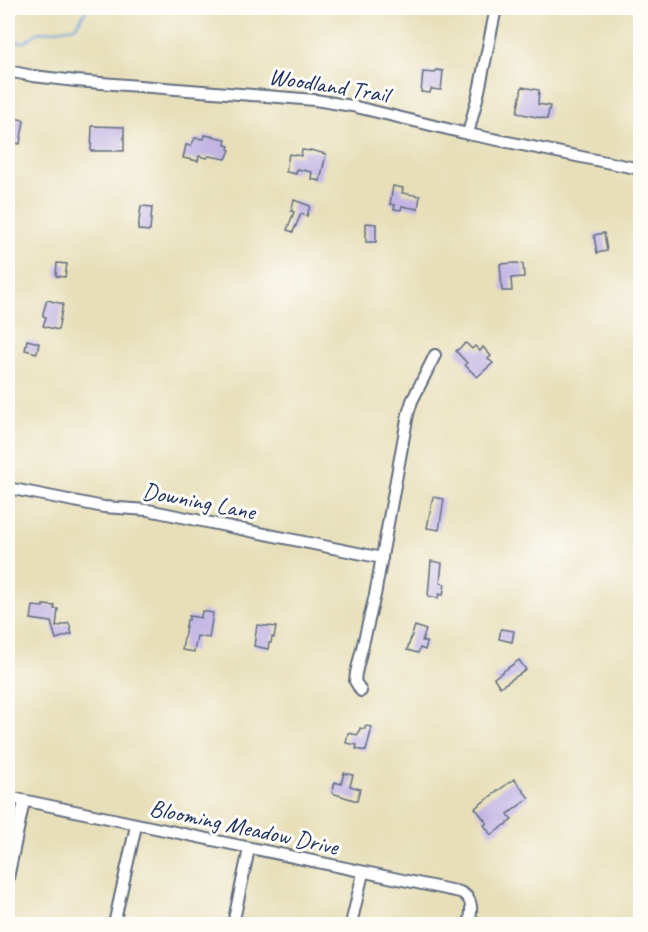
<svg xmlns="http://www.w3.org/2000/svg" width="648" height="932" font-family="Caveat,sans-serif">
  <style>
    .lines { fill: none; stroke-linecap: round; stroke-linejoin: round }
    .stream { stroke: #64a1d5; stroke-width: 2 }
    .building { fill: #c2b5e4 }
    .minor-casing { stroke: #626d7e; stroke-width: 14 }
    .minor { stroke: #fff; stroke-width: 10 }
    .labels { text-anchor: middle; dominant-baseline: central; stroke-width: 6; stroke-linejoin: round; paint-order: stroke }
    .street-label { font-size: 24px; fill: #1b2f5e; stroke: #fdfcf7 }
  </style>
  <rect width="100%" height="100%" fill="#fdfcf7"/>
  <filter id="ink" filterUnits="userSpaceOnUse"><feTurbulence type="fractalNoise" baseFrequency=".0167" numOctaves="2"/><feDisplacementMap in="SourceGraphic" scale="12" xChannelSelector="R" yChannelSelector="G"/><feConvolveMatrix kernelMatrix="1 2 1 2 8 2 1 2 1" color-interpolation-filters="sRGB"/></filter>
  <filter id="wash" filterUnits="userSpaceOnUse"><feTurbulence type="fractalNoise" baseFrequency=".008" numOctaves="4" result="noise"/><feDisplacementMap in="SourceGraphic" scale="24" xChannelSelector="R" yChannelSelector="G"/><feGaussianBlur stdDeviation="1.35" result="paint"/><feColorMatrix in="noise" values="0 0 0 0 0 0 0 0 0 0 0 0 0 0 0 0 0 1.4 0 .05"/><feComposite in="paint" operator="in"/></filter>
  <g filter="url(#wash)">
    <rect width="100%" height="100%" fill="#e7dfb9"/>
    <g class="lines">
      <path class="stream" d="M8 42H25L37 33 75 27 88 8"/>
    </g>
    <g id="blocks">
      <g class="building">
        <path d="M436 70 443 71 441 90 431 89 430 93 421 92 423 72 435 73Z"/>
        <path d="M522 87 539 90 538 104 550 106 547 119 517 113Z"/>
        <path d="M8 117 24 120 20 144 8 142Z"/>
        <path d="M92 126 124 127V151H91Z"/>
        <path d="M205 135 226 139 225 145 229 146 228 149 230 150 226 159 209 156 207 158 199 156 198 161 183 158 186 145 191 146 195 138 204 139Z"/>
        <path d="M302 150 310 151V150L326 154 320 181 311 179 312 172 297 169 296 174 286 172 289 154 301 156Z"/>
        <path d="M393 186 403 188 402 193 420 196 418 209 402 206 401 210 394 209 395 205 390 204Z"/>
        <path d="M294 200 310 206 307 216 301 214 293 232 287 230 294 212 291 211Z"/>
        <path d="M141 206 152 207 150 231 138 230Z"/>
        <path d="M366 223 376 224V242H366Z"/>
        <path d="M604 233 607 251 597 253 594 235Z"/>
        <path d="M57 263 67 264 65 277 56 276Z"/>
        <path d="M516 263 523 264 524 277 511 278 512 291H502L500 264Z"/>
        <path d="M47 300 63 304 58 330 43 326 46 317 43 316V313Z"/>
        <path d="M27 340 39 343 37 353 25 350Z"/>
        <path d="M466 343 472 349 475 346 480 351 483 347 491 356 488 359 493 363 477 377 465 365 467 363 456 351Z"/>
        <path d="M433 497 444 499 439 530 427 528Z"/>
        <path d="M431 561 442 563 440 583 445 584 443 595 439 594 438 598 428 596Z"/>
        <path d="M43 605 55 606 54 609H58L56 627 69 623 72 634 56 639 51 622 31 619 33 606 43 607Z"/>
        <path d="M202 611 213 613 209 638 197 636 194 652 182 650 187 620H189V616L201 618Z"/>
        <path d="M257 625 276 627 274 638 272 637 271 643H269L268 649 254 646Z"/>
        <path d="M415 626 426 630 422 641 427 642 425 650 420 648 418 653 407 650Z"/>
        <path d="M501 629 514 631 512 642 499 639Z"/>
        <path d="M519 660 526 670 500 687 494 678Z"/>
        <path d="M365 726 372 727 366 751 356 749 357 745 346 743 348 733 358 735 360 728 365 729Z"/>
        <path d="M344 773 353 775 350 786 360 789 357 801 332 793 335 782 341 784Z"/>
        <path d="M514 779 529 798 508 814 512 820 491 835 484 825 487 823 475 808Z"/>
      </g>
    </g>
  </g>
  <g filter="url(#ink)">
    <use href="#blocks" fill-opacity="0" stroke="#626d7e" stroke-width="1.5"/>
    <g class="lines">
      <defs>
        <g id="minor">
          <path d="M8 71 33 76 76 81 315 100 352 106 468 134 640 169"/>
          <path d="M468 134 479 91 496 8"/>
          <path d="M8 488 104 507 148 510 382 558"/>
          <path d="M361 691 355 681 356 673 375 595 408 414 412 401 435 355"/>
          <path d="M8 797 460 892C474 898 472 911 469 924"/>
          <path d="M8 878 24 801"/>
          <path d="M114 924 136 826"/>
          <path d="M233 924 249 849"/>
          <path d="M351 924 363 873"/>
        </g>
      </defs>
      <use href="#minor" class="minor-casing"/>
      <use href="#minor" class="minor"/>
    </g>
  </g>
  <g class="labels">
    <g class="street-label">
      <text transform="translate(329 85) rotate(9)">Woodland Trail</text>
      <text transform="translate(199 501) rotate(11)">Downing Lane</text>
      <text transform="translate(244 827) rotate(12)">Blooming Meadow Drive</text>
    </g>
  </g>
  <rect width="648" height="932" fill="none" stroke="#fdfcf7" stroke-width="30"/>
</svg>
